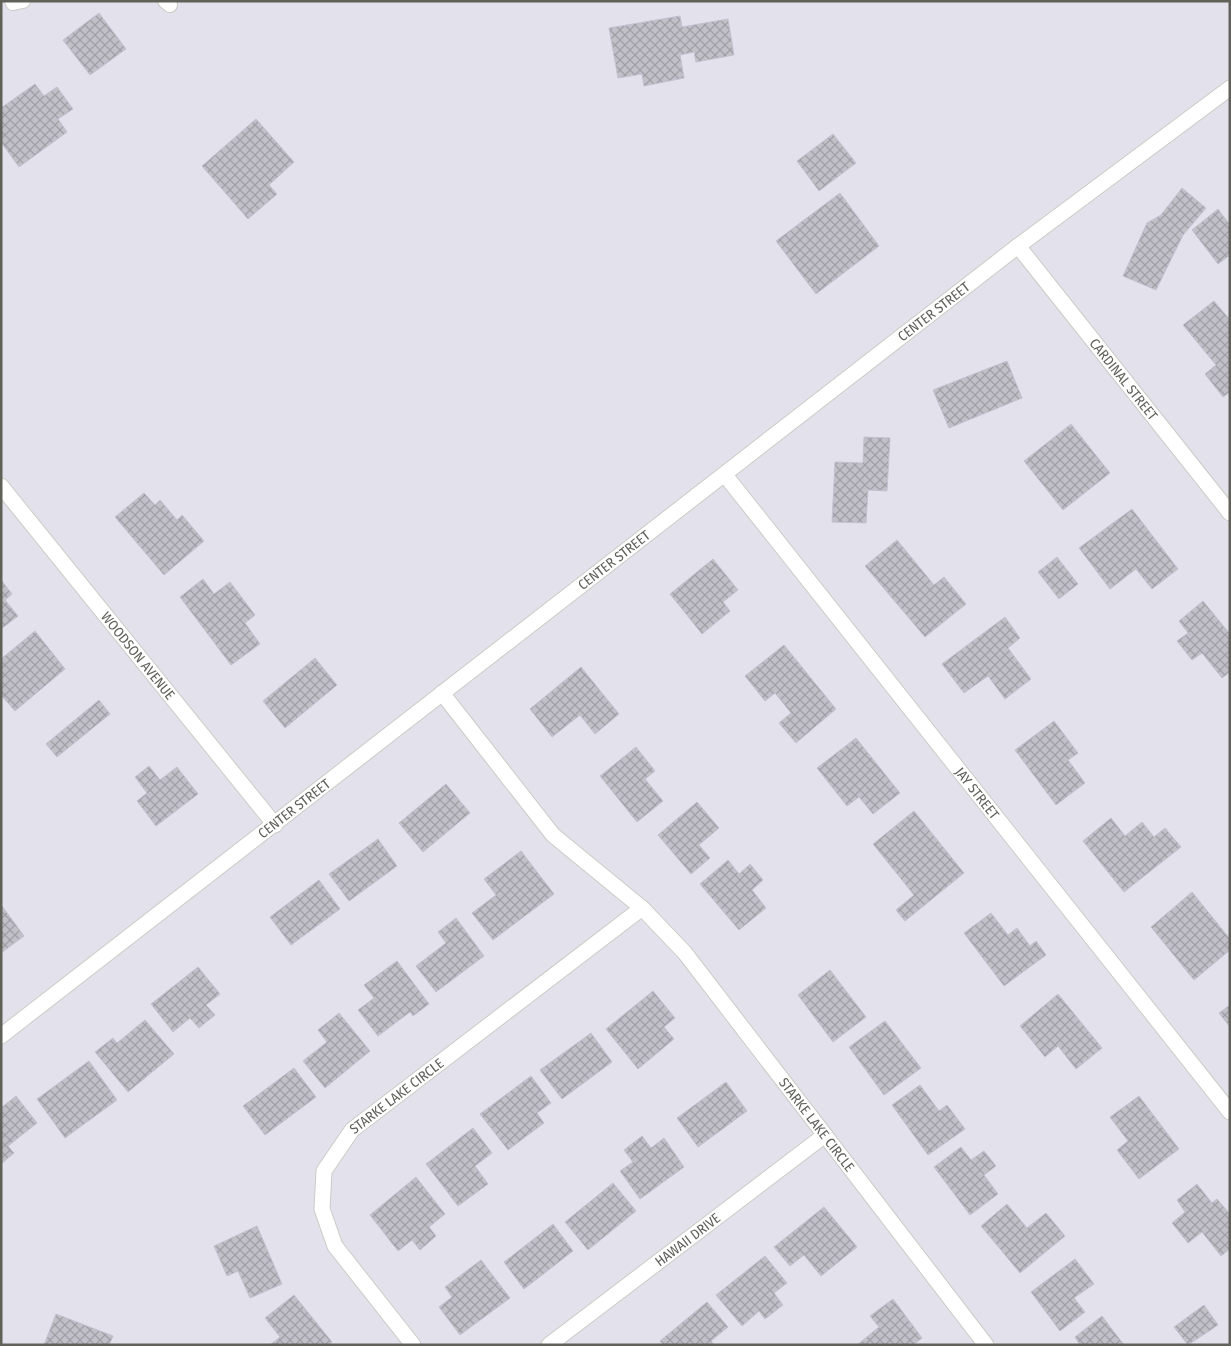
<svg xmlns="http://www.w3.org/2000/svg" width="1231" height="1346" font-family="'Fira Sans Condensed',sans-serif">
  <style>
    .building { fill: url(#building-cross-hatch); stroke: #c2c1d0 }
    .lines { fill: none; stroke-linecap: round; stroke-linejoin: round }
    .lane-casing { stroke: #cbcbc5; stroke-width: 16 }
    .street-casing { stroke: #cbcbc5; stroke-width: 17 }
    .lane { stroke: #fff; stroke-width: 14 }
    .street { stroke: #fff; stroke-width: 15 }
    .labels { text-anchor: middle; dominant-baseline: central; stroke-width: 5; stroke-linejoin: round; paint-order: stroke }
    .street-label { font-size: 14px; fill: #61615a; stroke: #fff }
  </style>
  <defs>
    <pattern id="building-cross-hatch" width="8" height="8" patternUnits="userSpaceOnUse" patternTransform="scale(1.25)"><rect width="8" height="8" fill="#c1c0c9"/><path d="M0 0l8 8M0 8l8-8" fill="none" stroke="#a09fa6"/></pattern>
  </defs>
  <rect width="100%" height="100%" fill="#e3e2ec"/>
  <g class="building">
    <path d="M99 13 126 49 90 75 63 40Z"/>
    <path d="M680 16 682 27 728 19 734 55 696 62 694 52 680 55 684 78 644 86 642 74 618 78 609 28Z"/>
    <path d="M35 84 44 96 57 87 73 109 58 119 67 132 19 167 1 142V108Z"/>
    <path d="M256 119 294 162 269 185 277 194 248 219 202 166Z"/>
    <path d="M833 134 856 163 819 191 797 161Z"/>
    <path d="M1182 188 1206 208 1183 235 1156 290 1123 276 1147 223 1161 215Z"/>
    <path d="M840 193 879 246 816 294 776 241Z"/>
    <path d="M1218 209 1230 225V255L1218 264 1192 230Z"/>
    <path d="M1214 301 1230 320V392L1223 397 1205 374 1216 365 1183 325Z"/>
    <path d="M1007 361 1022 398 949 428 933 390Z"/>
    <path d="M1071 424 1110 473 1063 510 1024 461Z"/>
    <path d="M864 437 890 438 887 491 868 490 866 523 832 522 835 462 863 463Z"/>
    <path d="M144 493 155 505 160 500 177 520 182 515 204 541 164 575 115 517Z"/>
    <path d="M1132 509 1178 569 1152 589 1136 569 1110 589 1079 548Z"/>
    <path d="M897 540 934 585 944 577 966 604 925 637 865 566Z"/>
    <path d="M1057 557 1078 584 1059 599 1038 572Z"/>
    <path d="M713 559 738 590 723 602 730 611 702 634 670 594Z"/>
    <path d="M203 579 214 594 230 582 255 615 245 623 260 644 231 665 180 597Z"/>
    <path d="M1 580 12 594 5 600 18 616 1 629Z"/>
    <path d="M1203 601 1230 634V672L1222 678 1202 653 1192 660 1177 641 1188 633 1179 621Z"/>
    <path d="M1005 617 1020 638 1008 648 1031 679 1005 699 988 676 964 693 942 664Z"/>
    <path d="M35 631 65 669 15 711 1 695V659Z"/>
    <path d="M784 645 836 709 796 743 779 723 791 713 775 693 765 701 745 676Z"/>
    <path d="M315 658 337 685 285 728 263 701Z"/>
    <path d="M581 667 619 714 595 734 580 715 552 737 530 709Z"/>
    <path d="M99 700 110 714 57 757 46 744Z"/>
    <path d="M1054 721 1078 753 1068 760 1085 783 1056 805 1015 750Z"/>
    <path d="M856 738 900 793 873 814 859 797 847 806 817 768Z"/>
    <path d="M636 747 655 771 645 779 663 801 637 822 600 776Z"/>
    <path d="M149 766 160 780 177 767 198 794 156 826 137 801 147 793 135 777Z"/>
    <path d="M446 784 470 813 423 852 399 823Z"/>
    <path d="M697 802 719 828 699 845 710 858 691 874 658 835Z"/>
    <path d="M914 811 964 873 905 921 896 910 914 895 873 844Z"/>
    <path d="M1111 818 1125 836 1142 822 1154 837 1165 828 1181 847 1124 892 1083 841Z"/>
    <path d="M378 839 397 866 349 901 329 874Z"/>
    <path d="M521 851 554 894 493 940 472 913 496 895 484 879Z"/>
    <path d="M728 860 739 874 750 864 763 880 752 890 766 908 739 930 700 884Z"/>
    <path d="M319 880 340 909 291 945 270 917Z"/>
    <path d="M1192 892 1230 939V950L1194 980 1151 927Z"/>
    <path d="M2 906 24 936 1 953V907Z"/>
    <path d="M991 913 1008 935 1017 928 1030 946 1036 941 1046 955 1004 986 964 933Z"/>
    <path d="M456 918 484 956 436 992 416 966 446 943 438 932Z"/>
    <path d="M397 961 429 1004 413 1016 410 1012 378 1036 358 1010 374 998 364 985Z"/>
    <path d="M198 967 220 994 206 1005 215 1015 199 1028 190 1018 173 1032 151 1004Z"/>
    <path d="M830 970 866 1017 833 1042 798 995Z"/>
    <path d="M653 991 675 1018 664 1027 674 1039 638 1069 606 1029Z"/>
    <path d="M1058 994 1102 1048 1076 1069 1058 1046 1045 1057 1020 1026Z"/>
    <path d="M1230 1005V1027L1219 1013Z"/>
    <path d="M339 1013 370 1051 325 1088 303 1061 327 1042 318 1030Z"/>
    <path d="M145 1020 174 1054 128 1092 95 1052 113 1038 117 1043Z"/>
    <path d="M885 1021 921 1068 884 1095 849 1047Z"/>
    <path d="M591 1033 612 1062 562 1099 540 1070Z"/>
    <path d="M89 1061 117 1100 65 1138 37 1099Z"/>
    <path d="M294 1068 316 1097 265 1135 243 1106Z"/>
    <path d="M531 1076 551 1103 537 1113 544 1123 508 1150 480 1114Z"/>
    <path d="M726 1082 747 1111 698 1147 677 1118Z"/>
    <path d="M920 1085 939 1111 947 1105 965 1129 928 1155 892 1105Z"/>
    <path d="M16 1096 37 1123 8 1146 14 1153 1 1164V1108Z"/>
    <path d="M1139 1096 1179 1149 1139 1179 1117 1150 1128 1141 1110 1117Z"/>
    <path d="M473 1128 492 1153 475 1166 488 1184 458 1206 426 1164Z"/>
    <path d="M642 1136 651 1148 664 1138 684 1167 640 1199 620 1171 633 1162 624 1150Z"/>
    <path d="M961 1147 971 1160 984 1151 996 1166 984 1175 998 1194 970 1215 934 1167Z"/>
    <path d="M416 1177 445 1214 429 1227 436 1236 420 1250 412 1240 398 1251 370 1215Z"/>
    <path d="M613 1183 636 1211 588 1250 565 1222Z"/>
    <path d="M1197 1184 1212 1203 1217 1199 1230 1214V1249L1221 1256 1202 1232 1188 1243 1172 1223 1185 1212 1177 1200Z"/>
    <path d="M1007 1204 1027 1228 1046 1213 1065 1236 1020 1273 981 1226Z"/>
    <path d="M824 1207 857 1247 821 1276 804 1255 790 1266 774 1247Z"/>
    <path d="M553 1224 573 1251 524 1289 504 1262Z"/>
    <path d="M257 1226 282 1284 250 1298 238 1271 227 1276 214 1246Z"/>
    <path d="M765 1256 787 1283 774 1293 783 1305 765 1319 759 1311 742 1326 716 1295Z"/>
    <path d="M1075 1259 1094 1284 1074 1298 1085 1312 1060 1331 1031 1292Z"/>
    <path d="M481 1260 510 1298 460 1335 439 1307 452 1297 445 1287Z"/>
    <path d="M294 1295 332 1342 329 1345H270L280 1337 265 1318Z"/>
    <path d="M893 1299 922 1338 913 1345H857L879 1327 870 1316Z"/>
    <path d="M707 1302 728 1327 711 1341 714 1345H663L660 1341Z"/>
    <path d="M1204 1305 1218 1325 1188 1345 1174 1327Z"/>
    <path d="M56 1314 113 1336 109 1345H44Z"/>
    <path d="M1102 1316 1124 1345H1080L1075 1337Z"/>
  </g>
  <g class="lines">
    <defs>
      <g id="lane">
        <path d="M12 1 13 3 23 1"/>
        <path d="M165 1 170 5"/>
      </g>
      <g id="street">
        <path id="s1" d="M1018 246 1230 513"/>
        <path id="s2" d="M725 475 1230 1112"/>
        <path id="s3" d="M1 486 275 825"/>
        <path id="s4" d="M442 693 553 835 642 908 685 953 986 1345"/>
        <path id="s5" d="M1 1036 1018 246 1230 88"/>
        <path id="s6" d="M413 1345 335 1246 322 1209 324 1171 352 1130 642 908"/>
        <path id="s7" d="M549 1345 825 1135"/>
      </g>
    </defs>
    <use href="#lane" class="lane-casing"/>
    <use href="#street" class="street-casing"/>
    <use href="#lane" class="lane"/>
    <use href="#street" class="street"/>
  </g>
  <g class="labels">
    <g class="street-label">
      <text stroke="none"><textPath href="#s5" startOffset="1181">CENTER STREET</textPath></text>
      <text stroke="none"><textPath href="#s1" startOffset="170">CARDINAL STREET</textPath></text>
      <text stroke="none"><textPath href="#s5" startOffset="776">CENTER STREET</textPath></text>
      <text stroke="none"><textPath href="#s3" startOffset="218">WOODSON AVENUE</textPath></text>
      <text stroke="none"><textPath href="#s2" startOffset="406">JAY STREET</textPath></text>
      <text stroke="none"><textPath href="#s5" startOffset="371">CENTER STREET</textPath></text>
      <text stroke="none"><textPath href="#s6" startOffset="309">STARKE LAKE CIRCLE</textPath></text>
      <text stroke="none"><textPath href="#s4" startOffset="574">STARKE LAKE CIRCLE</textPath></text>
      <text stroke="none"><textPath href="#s7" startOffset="174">HAWAII DRIVE</textPath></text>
    </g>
  </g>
  <rect width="1231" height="1346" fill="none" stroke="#61615a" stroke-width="5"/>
</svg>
